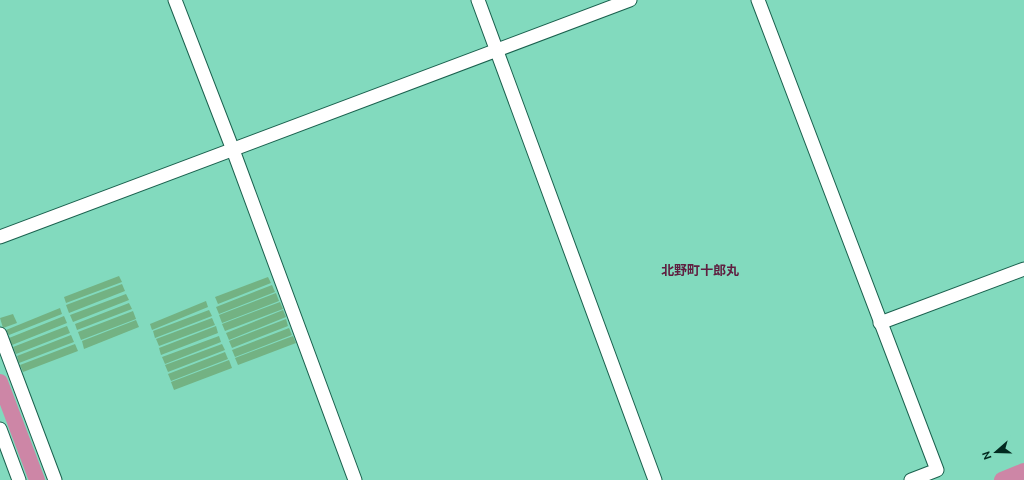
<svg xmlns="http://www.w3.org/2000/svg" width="1024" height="480" font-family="Ubuntu,'Noto Sans JP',sans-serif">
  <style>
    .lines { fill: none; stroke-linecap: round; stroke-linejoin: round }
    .river { stroke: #cd86a6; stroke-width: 16 }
    .building { fill: #73b283 }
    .minor-casing { stroke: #1a614e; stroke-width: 15 }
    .minor { stroke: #fff; stroke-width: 13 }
    .labels { text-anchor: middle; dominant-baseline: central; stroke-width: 3; stroke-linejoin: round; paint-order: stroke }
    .quarter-label { font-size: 13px; font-weight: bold; fill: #5f2041; stroke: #82dabe }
  </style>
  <rect width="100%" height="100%" fill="#82dabe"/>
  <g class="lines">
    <g class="river">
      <path d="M0 382 37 480"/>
      <path d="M1002 480 1024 471"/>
    </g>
  </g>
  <g class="building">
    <path d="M119 276 122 282 66 303 64 297Z"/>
    <path d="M268 277 271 283 218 304 215 297Z"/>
    <path d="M122 284 125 291 69 313 66 305Z"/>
    <path d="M272 285 275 292 219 314 216 307Z"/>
    <path d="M276 293 279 301 222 323 219 315Z"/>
    <path d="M126 294 129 300 73 322 70 315Z"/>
    <path d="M206 301 208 307 152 330 150 324Z"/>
    <path d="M280 302 283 309 225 331 222 324Z"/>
    <path d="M129 303 132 309 77 330 75 324Z"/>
    <path d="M60 308 62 314 9 335 6 330Z"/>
    <path d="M209 310 212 316 155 338 153 331Z"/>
    <path d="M283 310 286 317 229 340 226 333Z"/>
    <path d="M133 311 136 319 81 340 78 332Z"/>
    <path d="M13 314 17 323 3 328 0 318Z"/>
    <path d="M64 316 67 323 12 345 9 338Z"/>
    <path d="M212 318 215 325 159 346 156 339Z"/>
    <path d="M286 319 288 326 232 348 229 341Z"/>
    <path d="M136 320 139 327 84 349 82 341Z"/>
    <path d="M67 326 70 333 16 354 13 347Z"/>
    <path d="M216 326 218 333 161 355 159 348Z"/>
    <path d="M289 328 292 335 235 357 232 350Z"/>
    <path d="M71 335 74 342 19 363 17 356Z"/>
    <path d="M219 336 221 342 165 364 162 357Z"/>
    <path d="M293 336 296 343 238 365 235 358Z"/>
    <path d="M75 344 78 351 23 372 20 365Z"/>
    <path d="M222 344 225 350 168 372 165 365Z"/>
    <path d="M225 352 228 359 171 381 168 374Z"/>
    <path d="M229 360 232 368 174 390 171 382Z"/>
  </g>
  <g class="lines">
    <defs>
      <g id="minor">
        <path d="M175 0 233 150 355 480"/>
        <path d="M478 0 655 480"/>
        <path d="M758 0 937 470 911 480"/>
        <path d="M0 237 630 0"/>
        <path d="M880 323 1024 269"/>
        <path d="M0 334 55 480"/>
        <path d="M0 429 19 480"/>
      </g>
    </defs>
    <use href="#minor" class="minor-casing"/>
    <use href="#minor" class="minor"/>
  </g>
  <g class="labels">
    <g class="quarter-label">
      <text x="700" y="270">北野町十郎丸</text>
    </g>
  </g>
  <g transform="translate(996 452) rotate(250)" stroke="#82dabe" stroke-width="3" paint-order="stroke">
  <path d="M0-3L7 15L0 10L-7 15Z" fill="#02291f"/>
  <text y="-6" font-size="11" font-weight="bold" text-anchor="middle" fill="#02291f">N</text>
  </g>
</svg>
